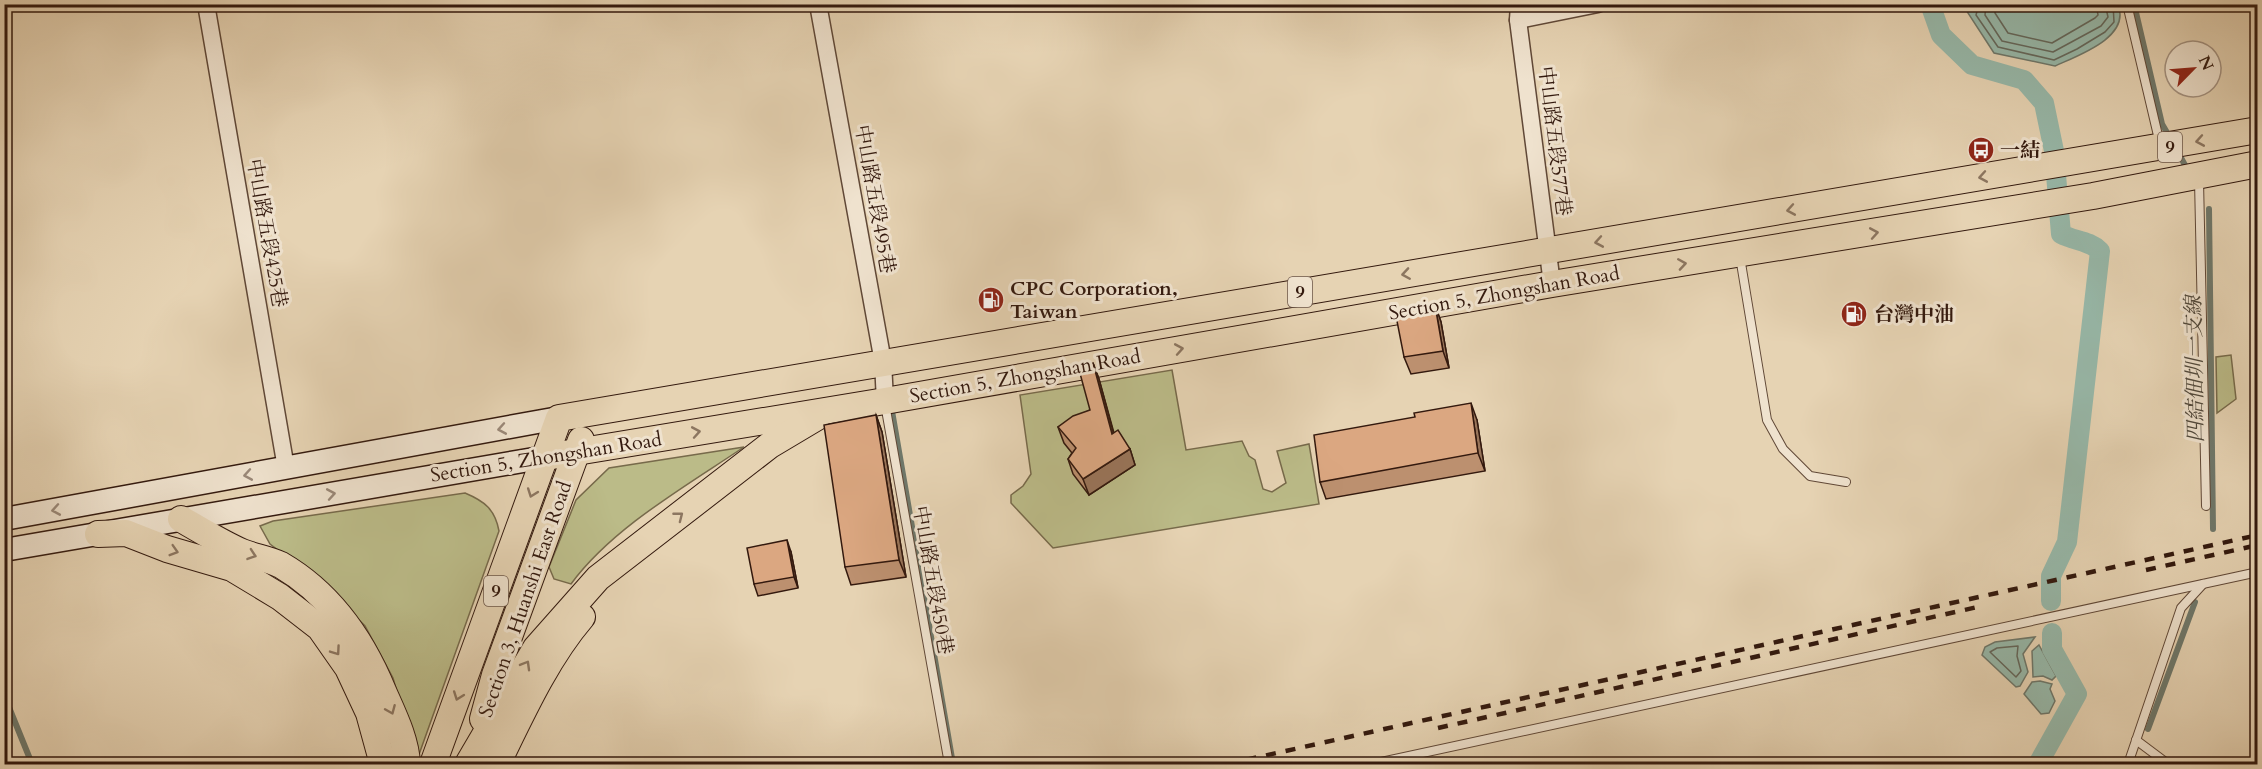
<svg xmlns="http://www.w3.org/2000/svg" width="2262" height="769" font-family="Cardo,'Noto Serif TC',serif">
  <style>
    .green { fill: #bb8; stroke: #776a4b; stroke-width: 1.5 }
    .water { fill: #97b8a9; stroke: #6f786b; stroke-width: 1.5 }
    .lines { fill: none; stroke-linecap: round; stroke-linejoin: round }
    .shore { stroke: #65685c; stroke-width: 1.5 }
    .stream { stroke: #6f786b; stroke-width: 6 }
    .canal { stroke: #97b8a9; stroke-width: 20 }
    .lane-casing { stroke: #604837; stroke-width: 10 }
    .street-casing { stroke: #604837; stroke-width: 19 }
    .secondary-casing { stroke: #33190e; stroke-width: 25 }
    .primary-casing { stroke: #33190e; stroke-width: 28 }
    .lane { stroke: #efe2ce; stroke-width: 8 }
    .street { stroke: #efe2ce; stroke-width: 16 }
    .secondary { stroke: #efe2ce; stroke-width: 22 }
    .primary { stroke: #e6d3b3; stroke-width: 26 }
    .rail { stroke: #33190e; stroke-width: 4.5; stroke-dasharray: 10 10; stroke-linecap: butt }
    .wall { fill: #bc906f; stroke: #33190e; stroke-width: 1.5 }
    .shaded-wall { fill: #99755a; stroke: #33190e; stroke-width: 1.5 }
    .building { fill: #dba781; stroke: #33190e; stroke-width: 1.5 }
    .oneway { stroke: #8c7660 }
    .oneway2 { stroke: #9a8878 }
    .labels { text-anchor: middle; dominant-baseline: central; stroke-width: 6; stroke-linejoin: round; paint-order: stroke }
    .shield { fill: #efe2ce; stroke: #6b5548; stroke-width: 1.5 }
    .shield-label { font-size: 18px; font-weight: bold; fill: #33190e }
    .street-label { font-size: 20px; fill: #33190e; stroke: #efe2ce }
    .poi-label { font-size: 20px; font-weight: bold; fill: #33190e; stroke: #efe2ce; text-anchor: start }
    .water-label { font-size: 21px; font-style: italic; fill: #51493c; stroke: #efe2ce }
  </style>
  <rect width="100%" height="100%" fill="#e6d3b3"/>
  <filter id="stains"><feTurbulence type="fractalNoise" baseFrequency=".00333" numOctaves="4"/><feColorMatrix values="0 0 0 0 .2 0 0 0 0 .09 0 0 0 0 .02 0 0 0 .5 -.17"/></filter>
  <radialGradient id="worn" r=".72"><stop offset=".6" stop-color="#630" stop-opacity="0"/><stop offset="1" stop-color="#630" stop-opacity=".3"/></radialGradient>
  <g class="green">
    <path d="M2231 355 2236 399 2217 413 2216 357Z"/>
    <path d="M1172 370 1186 450 1242 441 1249 456 1255 460 1263 489 1272 492 1286 483 1277 451 1309 444 1319 504 1053 548 1011 503V495L1023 486 1031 474 1020 395Z"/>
    <path d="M744 447C686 486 612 528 571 584L554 579 549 567 576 500 609 468Z"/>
    <path d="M465 493C484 501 495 509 499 531L417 760 393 678 365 626 324 585 270 544 260 526 273 521Z"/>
  </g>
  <g class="water">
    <path d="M1980 5H2118C2131 37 2079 55 2055 66L1994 53 1966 10Z"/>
    <path d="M2035 637 2023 654 2028 672 2020 686 2016 687 1982 655 1985 647 1995 642Z"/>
    <path d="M2039 645 2056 676 2052 680 2043 676 2033 677 2032 651Z"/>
    <path d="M2040 681 2052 684 2050 689 2055 701 2049 713 2041 714 2024 694 2032 682Z"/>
  </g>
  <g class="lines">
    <g class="shore">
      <path d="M1979 4 1976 15 1998 47 2054 60 2077 49 2105 32 2114 22 2113 4"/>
      <path d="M1986 4 1985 15 2002 41 2053 52 2101 26 2108 17 2105 4"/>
      <path d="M1995 4V13L2008 33 2052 43 2095 18 2098 15 2096 4"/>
      <path d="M2018 646 2017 656 2021 671 2016 677 1990 652 1997 648Z"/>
    </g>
    <g class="stream">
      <path d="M2134 4 2162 124 2169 136"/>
      <path d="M2180 156 2186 167"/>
      <path d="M2209 209 2213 529"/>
      <path d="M892 411 953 764"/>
      <path d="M4 695 32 764"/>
      <path d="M2148 729 2195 602"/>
      <path d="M2136 764 2137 760"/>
    </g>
    <g class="canal">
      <path d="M1930 4 1941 35 1972 65 2024 80 2044 103 2054 151 2061 234C2074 241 2089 240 2100 251L2067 542 2051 576V601"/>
      <path d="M2038 764 2077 694 2052 649V633"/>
    </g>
    <defs>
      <g id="lane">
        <path d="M2127 4 2160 144"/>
        <path d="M2199 180 2206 506"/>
        <path d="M1740 257 1767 420 1783 449 1810 476 1846 482"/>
        <path d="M885 404 949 764"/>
        <path d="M2136 740 2168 764"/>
        <path d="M1372 764 2258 572"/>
        <path d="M2128 764 2181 608 2203 584"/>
      </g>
      <g id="street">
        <path d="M206 4 286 468"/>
        <path d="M818 4 883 362 885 401"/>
        <path d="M1519 4 1518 20 1552 284"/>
        <path d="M1518 20 1598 4"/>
      </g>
      <g id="secondary">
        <path d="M4 519 559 418"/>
        <path d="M4 550 546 457"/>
      </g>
      <g id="primary">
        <path d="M546 457 885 401 1552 284 2093 196 2258 164"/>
        <path d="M181 519C201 530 221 543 242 552 254 557 269 559 281 565 329 593 362 640 383 691 393 714 406 739 407 764"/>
        <path d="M98 534 126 533 167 549 232 568 280 597 320 628 348 668 369 713 383 764"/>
        <path d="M483 719 495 675 581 440"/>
        <path d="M433 764 559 418 2258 130"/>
        <path d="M468 764 536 648 598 578 770 445 817 417"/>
        <path d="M497 764C521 715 546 659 582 617"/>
      </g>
    </defs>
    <use href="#lane" class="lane-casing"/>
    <use href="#street" class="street-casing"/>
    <use href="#secondary" class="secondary-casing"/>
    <use href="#primary" class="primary-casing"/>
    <use href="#lane" class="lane"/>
    <use href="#street" class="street"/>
    <use href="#secondary" class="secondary"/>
    <use href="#primary" class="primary"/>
    <g class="rail">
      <path d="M2146 570 2258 545"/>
      <path d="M1438 728 1982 606"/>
      <path d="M1227 764 2258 535"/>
    </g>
  </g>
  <g class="wall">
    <path d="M1435 305 1441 322 1449 368 1411 374 1404 357Z"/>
    <path d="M1093 363 1099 379 1114 433 1130 449 1135 465 1089 495 1073 474 1068 459 1072 453 1064 443 1058 427 1090 410Z"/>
    <path d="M876 415 882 432 906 577 851 585 845 567Z"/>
    <path d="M1477 420 1485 471 1326 499 1320 482Z"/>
    <path d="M791 552 798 588 758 596 754 584Z"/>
  </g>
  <g class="shaded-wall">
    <path d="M1435 305 1441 322 1449 368 1443 351Z"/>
    <path d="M1093 363 1099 379 1118 450 1112 434Z"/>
    <path d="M1471 403 1477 420 1485 471 1478 453Z"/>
    <path d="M876 415 882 432 906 577 899 560Z"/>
    <path d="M1130 449 1135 465 1089 495 1083 479Z"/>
    <path d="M787 540 791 552 798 588 794 577Z"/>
  </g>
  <g class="building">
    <path d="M1435 305 1443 351 1404 357 1395 311Z"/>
    <path d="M1093 363 1112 434 1118 430 1130 449 1083 479 1068 459 1076 448 1058 427 1073 416 1090 410 1078 366Z"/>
    <path d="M1471 403 1478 453 1320 482 1314 435 1415 417 1414 413Z"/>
    <path d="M876 415 899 560 845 567 824 425Z"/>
    <path d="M787 540 794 577 754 584 747 548Z"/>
  </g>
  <defs><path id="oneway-chevron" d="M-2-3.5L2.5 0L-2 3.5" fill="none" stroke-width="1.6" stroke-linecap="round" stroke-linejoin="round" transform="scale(1.5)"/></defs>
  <g class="oneway">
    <use href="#oneway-chevron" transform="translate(2200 141) rotate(170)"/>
    <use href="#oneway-chevron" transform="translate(1983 177) rotate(170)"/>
    <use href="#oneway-chevron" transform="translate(1791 210) rotate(170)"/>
    <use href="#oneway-chevron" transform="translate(1874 233) rotate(-10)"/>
    <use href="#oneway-chevron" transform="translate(1599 242) rotate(170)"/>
    <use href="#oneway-chevron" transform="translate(1682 264) rotate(-9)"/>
    <use href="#oneway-chevron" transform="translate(1406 274) rotate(171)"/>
    <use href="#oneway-chevron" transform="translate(1179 349) rotate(-10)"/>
    <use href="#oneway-chevron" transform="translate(696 432) rotate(-10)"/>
    <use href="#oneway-chevron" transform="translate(532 493) rotate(110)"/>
    <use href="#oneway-chevron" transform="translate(679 516) rotate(-38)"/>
    <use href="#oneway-chevron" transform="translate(174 551) rotate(17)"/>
    <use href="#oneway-chevron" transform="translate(252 555) rotate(19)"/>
    <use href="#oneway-chevron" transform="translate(336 651) rotate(55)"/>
    <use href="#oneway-chevron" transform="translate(526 665) rotate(-60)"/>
    <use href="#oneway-chevron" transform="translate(458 696) rotate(110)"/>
    <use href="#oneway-chevron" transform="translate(391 710) rotate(67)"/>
  </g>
  <g class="oneway2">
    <use href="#oneway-chevron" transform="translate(502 429) rotate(170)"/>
    <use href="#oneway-chevron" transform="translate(248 475) rotate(170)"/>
    <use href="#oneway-chevron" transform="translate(331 494) rotate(-10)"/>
    <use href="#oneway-chevron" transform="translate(56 510) rotate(170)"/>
  </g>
  <defs>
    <symbol id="bus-disc" viewBox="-11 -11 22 22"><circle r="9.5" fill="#8f2418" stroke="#efe2ce"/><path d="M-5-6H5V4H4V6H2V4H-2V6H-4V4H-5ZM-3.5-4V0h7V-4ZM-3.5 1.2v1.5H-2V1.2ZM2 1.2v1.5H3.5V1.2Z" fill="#fff"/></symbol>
    <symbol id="fuel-disc" viewBox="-11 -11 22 22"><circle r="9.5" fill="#8f2418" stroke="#efe2ce"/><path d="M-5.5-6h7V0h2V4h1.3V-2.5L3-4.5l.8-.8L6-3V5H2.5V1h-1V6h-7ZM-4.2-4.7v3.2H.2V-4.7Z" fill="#fff"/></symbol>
  </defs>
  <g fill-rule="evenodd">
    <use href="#bus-disc" x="1966" y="135" width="30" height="30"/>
    <use href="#fuel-disc" x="976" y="285" width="30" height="30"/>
    <use href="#fuel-disc" x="1839" y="299" width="30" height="30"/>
  </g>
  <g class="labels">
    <g class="shield">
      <rect x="2158" y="132" width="24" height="30" rx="4.5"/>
      <rect x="1288" y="277" width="24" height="30" rx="4.5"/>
      <rect x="484" y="576" width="24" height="30" rx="4.5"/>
    </g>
    <g class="shield-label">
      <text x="2170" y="147">9</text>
      <text x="1300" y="292">9</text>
      <text x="496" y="591">9</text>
    </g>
    <g class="street-label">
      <text transform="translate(1555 141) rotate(83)">中山路五段577巷</text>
      <text transform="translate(875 199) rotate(80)">中山路五段495巷</text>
      <text transform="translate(267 233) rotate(80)">中山路五段425巷</text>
      <text transform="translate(1504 293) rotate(-10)">Section 5, Zhongshan Road</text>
      <text transform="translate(1025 376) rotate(-10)">Section 5, Zhongshan Road</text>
      <text transform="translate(546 457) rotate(-9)">Section 5, Zhongshan Road</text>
      <text transform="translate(933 580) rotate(80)">中山路五段450巷</text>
      <text transform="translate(525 599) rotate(-71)">Section 3, Huanshi East Road</text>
    </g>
    <g class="poi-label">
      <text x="2000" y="150">一結</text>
      <text x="1010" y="288">CPC Corporation,<tspan x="1010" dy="23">Taiwan</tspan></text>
      <text x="1874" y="314">台灣中油</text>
    </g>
    <g class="water-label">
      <text transform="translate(2195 369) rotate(-91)">四結佃圳一支線</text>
    </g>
  </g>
  <rect width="2262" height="769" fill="none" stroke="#e6d3b3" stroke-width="24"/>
  <rect x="6" y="6" width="2250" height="757" fill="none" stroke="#33190e" stroke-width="3"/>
  <rect x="12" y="12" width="2238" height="745" fill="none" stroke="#33190e" stroke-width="1.5"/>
  <g transform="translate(2193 69) rotate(65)"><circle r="28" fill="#efe2ce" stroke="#a49281" stroke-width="1.5"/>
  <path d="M0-4.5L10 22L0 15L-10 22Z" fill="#8f2418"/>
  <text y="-9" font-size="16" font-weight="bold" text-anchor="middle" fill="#33190e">N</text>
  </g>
  <rect width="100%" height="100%" filter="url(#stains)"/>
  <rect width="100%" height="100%" fill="url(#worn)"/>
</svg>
